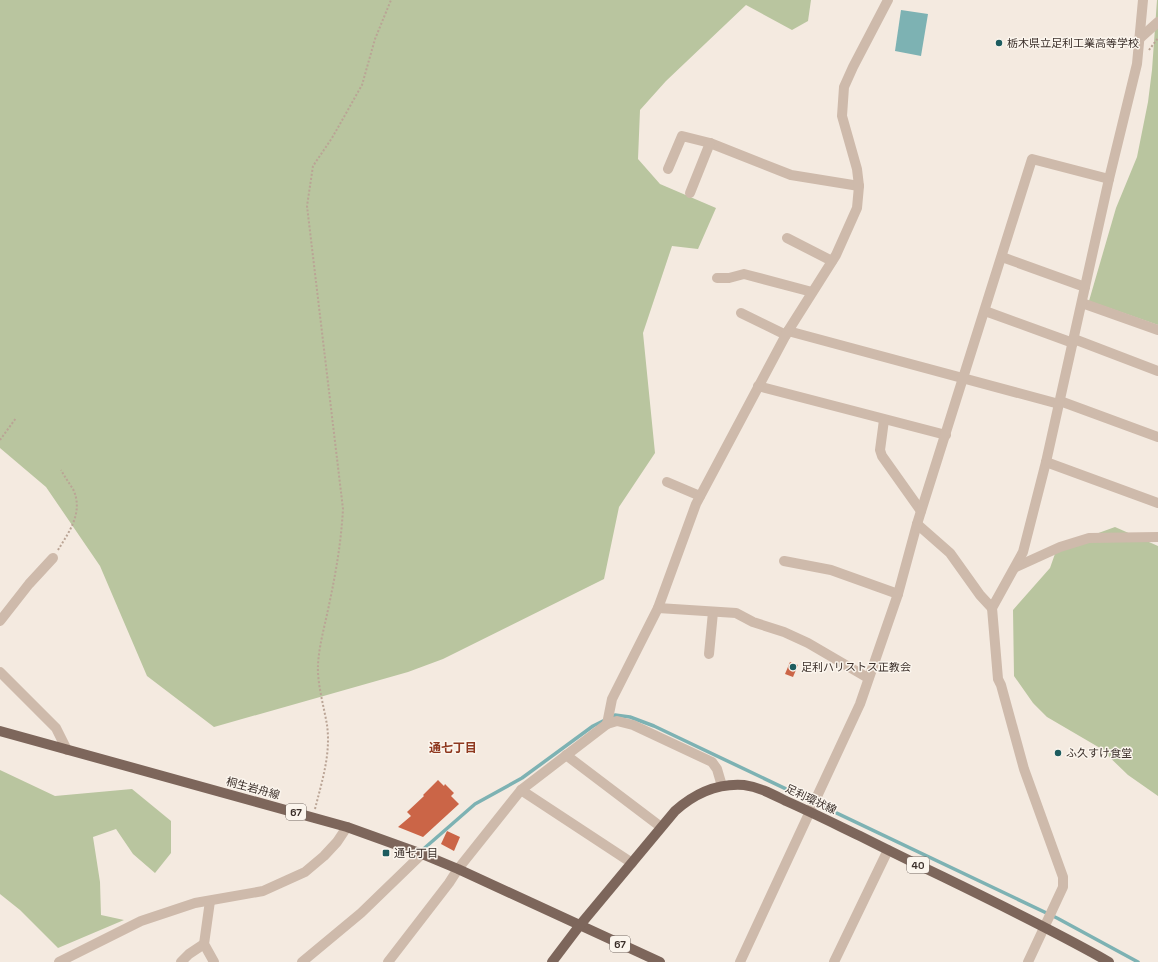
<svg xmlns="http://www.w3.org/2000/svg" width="1158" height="962" font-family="'Space Grotesk','Noto Sans JP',sans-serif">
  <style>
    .green { fill: #b9c59f }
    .water { fill: #7db2b3 }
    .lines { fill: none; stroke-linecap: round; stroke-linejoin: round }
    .stream { stroke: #7db2b3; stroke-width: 3.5 }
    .building { fill: #cb6547 }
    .path { stroke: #baa495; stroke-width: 2; stroke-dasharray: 2 2; stroke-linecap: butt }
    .minor { stroke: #cebaab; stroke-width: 10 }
    .major { stroke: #7d665b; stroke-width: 10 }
    .poi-dot { fill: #1d5c5f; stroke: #fbf5ed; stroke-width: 1.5 }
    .labels { text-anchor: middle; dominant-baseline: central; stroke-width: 3; stroke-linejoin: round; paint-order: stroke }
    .shield { fill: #fbf5ed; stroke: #756a64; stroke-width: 1 }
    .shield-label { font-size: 10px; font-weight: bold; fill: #3b2f2a }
    .poi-label { font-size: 11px; fill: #3b2f2a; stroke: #fbf5ed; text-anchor: start }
    .street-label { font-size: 11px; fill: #3b2f2a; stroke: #fbf5ed }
    .neighbourhood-label { font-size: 12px; font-weight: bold; fill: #8e381f; stroke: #fbf5ed }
  </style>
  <rect width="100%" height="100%" fill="#f4eae0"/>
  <g class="green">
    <path d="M0 0H811L808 21 792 30 746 5 666 81 640 110 638 159 660 184 716 208 698 249 672 246 643 333 655 453 619 507 604 579 443 659 408 672 214 727 147 676 100 566 46 487 0 448Z"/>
    <path d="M1157 0H1158V325L1089 301 1116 208 1137 157 1148 102 1152 70Z"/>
    <path d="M1115 527 1158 546V796L1128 775 1100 748 1047 717 1033 703 1014 676 1013 610 1050 568 1057 548Z"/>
    <path d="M0 770 55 796 132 789 171 821V853L155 873 133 854 116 829 93 837 100 882 101 915 124 920 58 948 20 910 0 894Z"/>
  </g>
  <path class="water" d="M901 10 928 14 921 56 895 51Z"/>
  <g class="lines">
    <path class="stream" d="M420 852 475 804 522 778 593 726 615 715 630 717 654 726 1057 918 1138 962"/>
  </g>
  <g class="building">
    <path d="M790 662 798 665 793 677 785 674Z"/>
    <path d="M438 780 444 786 445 784 454 793 451 796 459 804 423 837 398 827 411 816 407 812 424 796 423 795Z"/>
    <path d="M447 831 460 837 454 851 441 844Z"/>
  </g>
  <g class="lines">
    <g class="path">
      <path d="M1149 50 1158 38"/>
      <path d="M0 440 16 418"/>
      <path d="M58 550C69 532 84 512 73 489 69 483 65 477 61 470"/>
      <path d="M315 809C322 781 331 754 327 725 324 707 317 683 318 665 319 645 325 625 329 605 336 572 341 543 343 509L307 206 313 166 332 138 362 85 375 39 391 0"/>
    </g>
    <g class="minor">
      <path d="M1139 39 1158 22"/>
      <path d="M668 169 682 136 710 143 791 175 859 186"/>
      <path d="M690 193 710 143"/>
      <path d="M787 238 832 261"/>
      <path d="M1002 257 1085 287"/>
      <path d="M717 278H729L744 274 812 292"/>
      <path d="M1082 303 1158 330"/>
      <path d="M985 311 1073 343"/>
      <path d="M741 313 786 335"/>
      <path d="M788 331 1059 404"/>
      <path d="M1074 339 1158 371"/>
      <path d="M758 386 946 435"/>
      <path d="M1060 401 1158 437"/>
      <path d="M884 420 880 450 882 456 921 511"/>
      <path d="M1046 462 1158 503"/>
      <path d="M667 482 700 496"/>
      <path d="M917 524 950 553 980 595 992 608"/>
      <path d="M784 561 831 570 898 594"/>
      <path d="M1016 567 1060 547 1089 538 1158 537"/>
      <path d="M658 608 736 613 753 622 784 632 808 643 868 678"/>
      <path d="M0 621 29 584 53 558"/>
      <path d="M709 654 713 612"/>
      <path d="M0 672 56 728 67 750"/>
      <path d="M607 724 612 699 658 608 696 504 788 331 836 255 857 208 859 186 857 169 842 116 844 87 853 67 888 0"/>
      <path d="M566 755 661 827"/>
      <path d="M521 790 632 863"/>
      <path d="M210 901 204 944 214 962"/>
      <path d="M59 962 141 921 195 903 263 891 305 872 324 856 337 842 347 827"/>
      <path d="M181 962 189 954 204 944"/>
      <path d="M302 962 361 913 422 854"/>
      <path d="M388 962 449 883 458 869 521 790 607 724 617 721 633 725 712 762 717 769 722 786"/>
      <path d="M740 962 860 704 898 594 917 524 1032 159 1109 179"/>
      <path d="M834 962 888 850"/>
      <path d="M1028 962 1063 887V877L1024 769 1001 685 998 679 992 608 1023 552 1046 462 1109 179 1137 64 1143 0"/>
    </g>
    <g class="major">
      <path d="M0 731 347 827 422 854 458 869 660 962"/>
      <path d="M552 962 580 925 675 811C694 794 717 783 744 785 759 787 772 794 786 801 811 812 835 824 860 836 943 878 1028 916 1109 962"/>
    </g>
  </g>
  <g class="poi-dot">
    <circle cx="999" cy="43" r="4"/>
    <circle cx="793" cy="667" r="4"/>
    <circle cx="1058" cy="753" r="4"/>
    <rect x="382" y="849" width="8" height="8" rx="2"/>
  </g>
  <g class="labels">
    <g class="shield">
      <rect x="286" y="804" width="20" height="16" rx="3"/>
      <rect x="907" y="857" width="22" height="16" rx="3"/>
      <rect x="610" y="936" width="20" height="16" rx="3"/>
    </g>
    <g class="shield-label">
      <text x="296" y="812">67</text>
      <text x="918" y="865">40</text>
      <text x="620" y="944">67</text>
    </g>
    <g class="poi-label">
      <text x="1007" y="43">栃木県立足利工業高等学校</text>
      <text x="801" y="667">足利ハリストス正教会</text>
      <text x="1066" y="753">ふ久すけ食堂</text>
      <text x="394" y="853">通七丁目</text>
    </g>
    <g class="street-label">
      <text transform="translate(253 788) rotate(15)">桐生岩舟線</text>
      <text transform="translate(811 799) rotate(25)">足利環状線</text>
    </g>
    <g class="neighbourhood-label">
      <text x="453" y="748">通七丁目</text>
    </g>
  </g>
</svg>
